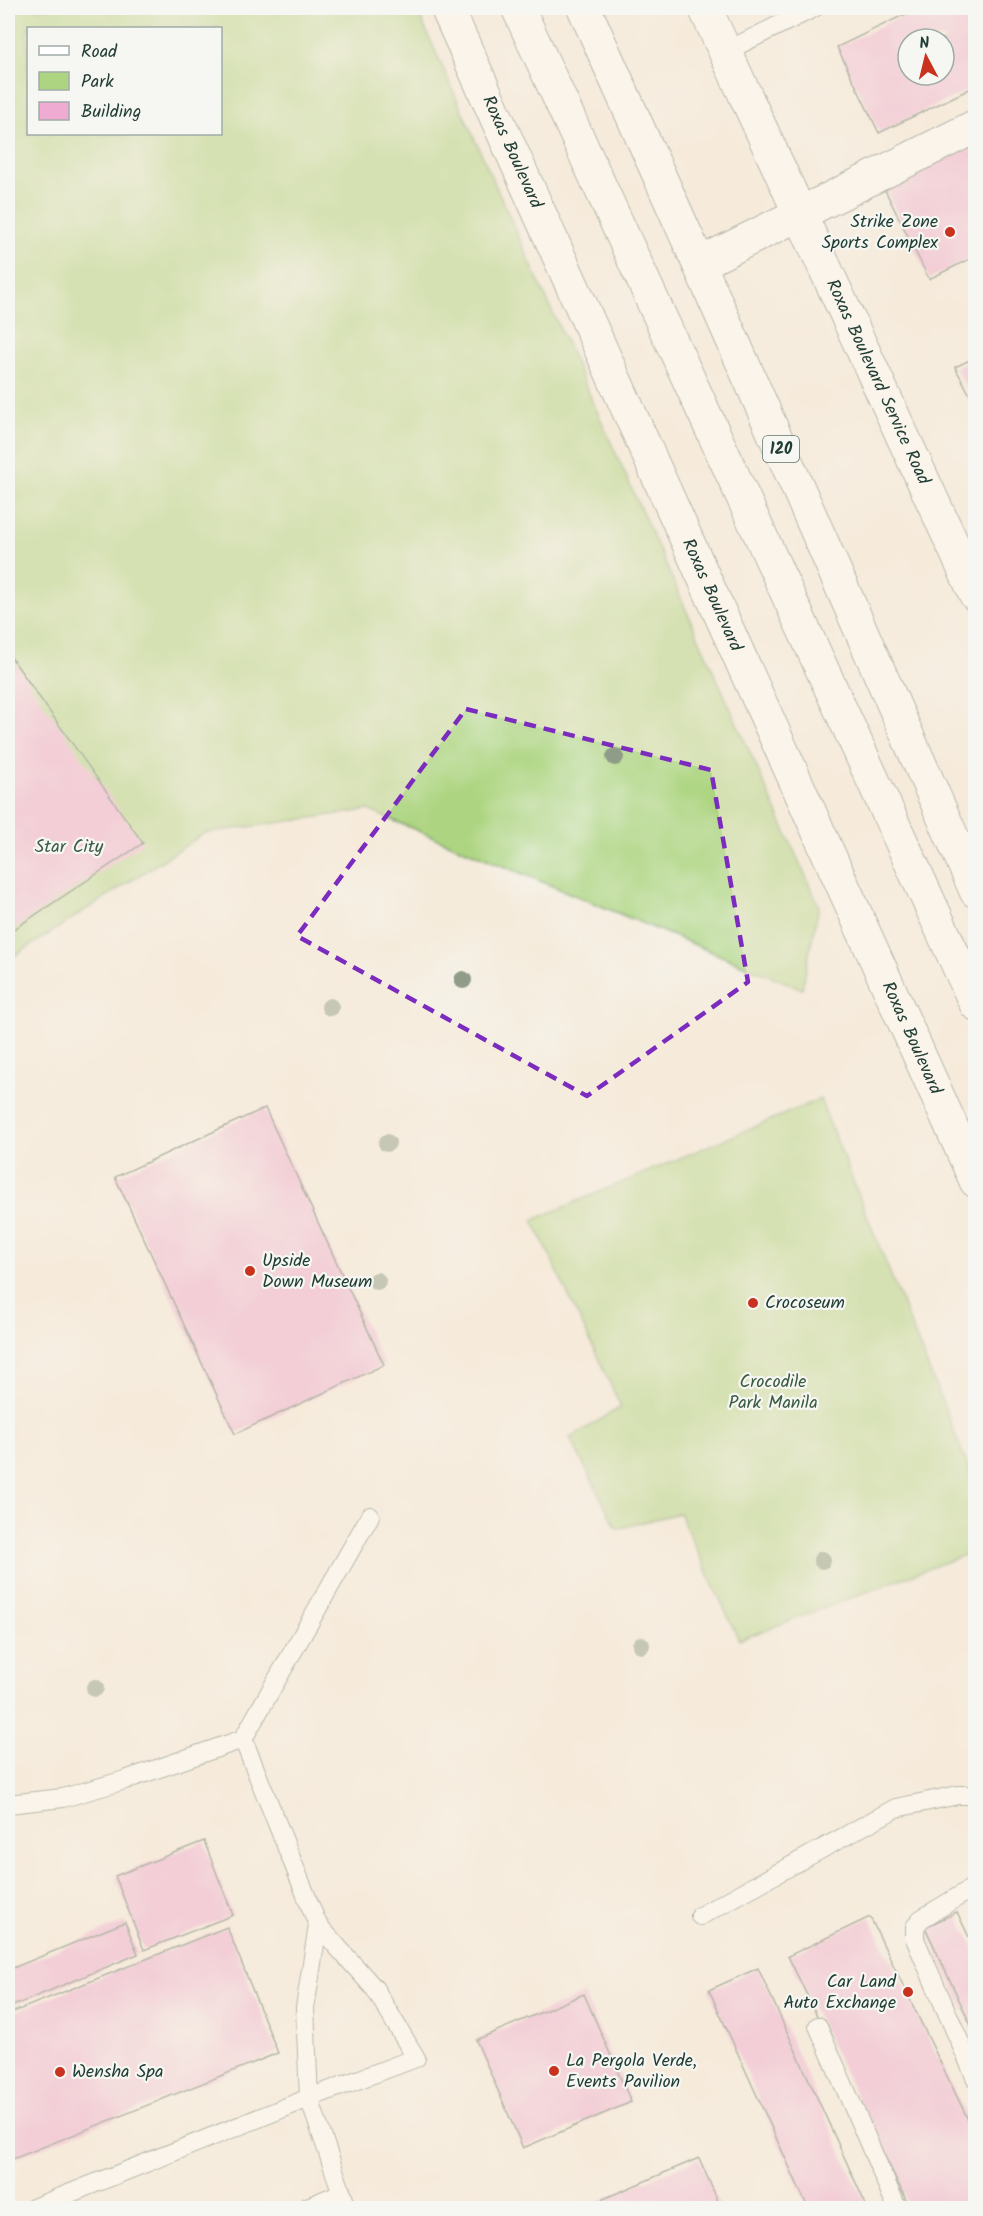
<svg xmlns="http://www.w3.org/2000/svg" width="983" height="2216" font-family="Kalam,sans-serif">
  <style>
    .green { fill: #add581; stroke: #66895a; stroke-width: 1.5; fill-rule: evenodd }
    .building { fill: #efabd2; fill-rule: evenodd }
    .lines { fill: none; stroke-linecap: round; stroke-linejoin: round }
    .service-casing { stroke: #6a7a6e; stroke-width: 20 }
    .minor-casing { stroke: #6a7a6e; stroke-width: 35 }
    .primary-casing { stroke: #6a7a6e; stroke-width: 35 }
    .trunk-casing { stroke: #6a7a6e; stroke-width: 35 }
    .service { stroke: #fff; stroke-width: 18 }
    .minor { stroke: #fff; stroke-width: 33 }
    .primary { stroke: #fff; stroke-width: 33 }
    .trunk { stroke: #fff; stroke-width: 33 }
    .tree { fill: #8f9c87 }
    .marked { fill: none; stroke: #7b2cbf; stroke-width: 4.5; stroke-dasharray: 12 8; stroke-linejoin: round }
    .poi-dot { fill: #c8321e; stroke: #f6f6f2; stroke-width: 2 }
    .labels { text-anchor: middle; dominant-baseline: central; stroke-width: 4.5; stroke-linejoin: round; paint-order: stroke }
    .shield { fill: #f6f6f2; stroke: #60746d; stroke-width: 1.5 }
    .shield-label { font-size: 16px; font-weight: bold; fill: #1f3d34 }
    .street-label { font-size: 18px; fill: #1f3d34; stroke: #f6f6f2 }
    .poi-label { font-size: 18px; fill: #1f3d34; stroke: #f6f6f2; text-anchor: start }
    .park-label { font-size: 18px; fill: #3b5b43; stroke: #f6f6f2 }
  </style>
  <rect width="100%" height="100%" fill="#f6f6f2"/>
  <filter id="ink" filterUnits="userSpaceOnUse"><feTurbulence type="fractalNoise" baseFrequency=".0167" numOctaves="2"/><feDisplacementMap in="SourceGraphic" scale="12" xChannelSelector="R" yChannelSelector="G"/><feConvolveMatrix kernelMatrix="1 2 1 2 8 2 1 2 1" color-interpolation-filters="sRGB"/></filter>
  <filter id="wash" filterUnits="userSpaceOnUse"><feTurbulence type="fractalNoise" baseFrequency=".008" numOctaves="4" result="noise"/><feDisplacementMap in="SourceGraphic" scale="24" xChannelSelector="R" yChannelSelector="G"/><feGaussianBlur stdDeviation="1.35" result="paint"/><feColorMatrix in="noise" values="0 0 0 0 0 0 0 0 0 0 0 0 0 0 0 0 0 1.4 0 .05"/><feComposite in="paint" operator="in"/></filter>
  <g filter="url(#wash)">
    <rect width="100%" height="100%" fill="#f5ebdb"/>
    <g class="green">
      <path d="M8 8H416L819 906 802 989 368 810 205 833 8 960ZM28 28H220V134H28Z"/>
      <path d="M820 1099 975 1484V1551L739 1640 679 1513 617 1529 570 1438 621 1407 533 1220Z"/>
    </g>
    <g id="blocks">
      <g class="building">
        <path d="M918 8H976V86L879 133 837 47ZM908 39H944V75H908Z"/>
        <path d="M976 141V256L929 279 883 186Z"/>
        <path d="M976 357V406L955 367Z"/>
        <path d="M8 653 143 843 8 933Z"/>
        <path d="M265 1108 384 1365 235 1434 115 1177Z"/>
        <path d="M204 1841 233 1915 144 1950 115 1876Z"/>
        <path d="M957 1912 976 1952V2036L925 1927Z"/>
        <path d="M870 1917 976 2136V2208H910L788 1956Z"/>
        <path d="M125 1922 138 1954 8 2008V1970Z"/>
        <path d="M227 1927 278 2053 8 2161V2014Z"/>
        <path d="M758 1968 866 2205 858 2208H808L709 1990Z"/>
        <path d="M584 1994 631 2102 523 2148 476 2040Z"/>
        <path d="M699 2158 721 2208H582Z"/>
      </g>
    </g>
  </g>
  <g filter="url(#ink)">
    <use href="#blocks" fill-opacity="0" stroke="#6a7a6e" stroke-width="1.5"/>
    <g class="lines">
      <defs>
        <g id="service">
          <path d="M726 51 814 8"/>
          <path d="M8 1804 63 1798 125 1780 243 1739"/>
          <path d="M974 1887 921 1919 915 1927V1939L976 2079"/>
          <path d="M700 1916 896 1808 958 1795H976"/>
          <path d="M318 1925 305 2008 309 2098 347 2208"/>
          <path d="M818 2026 897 2208"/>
          <path d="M33 2208 309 2098 416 2058 375 1989 318 1925 243 1739 370 1516"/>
          <path d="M305 2208 341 2193"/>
        </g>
        <g id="minor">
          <path id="s1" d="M705 8 976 595"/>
          <path d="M699 264 976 126"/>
        </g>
        <g id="primary">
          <path id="s2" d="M447 8 976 1181"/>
        </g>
        <g id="trunk">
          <path d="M518 8 976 1004"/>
          <path d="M584 8 699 264 976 891"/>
        </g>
      </defs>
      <use href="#service" class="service-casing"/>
      <use href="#minor" class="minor-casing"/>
      <use href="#primary" class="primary-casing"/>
      <use href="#trunk" class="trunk-casing"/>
      <use href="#service" class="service"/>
      <use href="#minor" class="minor"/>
      <use href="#primary" class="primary"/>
      <use href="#trunk" class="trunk"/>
    </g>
    <g class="tree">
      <circle cx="615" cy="757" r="9"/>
      <circle cx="463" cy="980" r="9"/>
      <circle cx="330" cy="1007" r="9"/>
      <circle cx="387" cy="1143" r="9"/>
      <circle cx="377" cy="1281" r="9"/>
      <circle cx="822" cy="1560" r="9"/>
      <circle cx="641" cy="1645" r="9"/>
      <circle cx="95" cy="1688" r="9"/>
    </g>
  </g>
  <path d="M0 0H983V2216H0ZM466 709 711 770 748 982 587 1096 297 936Z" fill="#f5ebdb" fill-opacity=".55" fill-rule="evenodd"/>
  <path class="marked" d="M466 709 711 770 748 982 587 1096 297 936Z"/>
  <g class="poi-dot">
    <circle cx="950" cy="232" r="6"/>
    <circle cx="250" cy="1271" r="6"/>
    <circle cx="753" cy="1303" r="6"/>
    <circle cx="908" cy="1992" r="6"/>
    <circle cx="554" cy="2071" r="6"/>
    <circle cx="60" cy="2072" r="6"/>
  </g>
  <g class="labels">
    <rect class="shield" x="763" y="436" width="36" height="26" rx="4.5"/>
    <g class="shield-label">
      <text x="781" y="449">120</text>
    </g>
    <g class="street-label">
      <text stroke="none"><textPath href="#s2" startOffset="158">Roxas Boulevard</textPath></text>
      <text stroke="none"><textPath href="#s1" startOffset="412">Roxas Boulevard Service Road</textPath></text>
      <text stroke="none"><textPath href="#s2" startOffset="644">Roxas Boulevard</textPath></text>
      <text stroke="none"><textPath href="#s2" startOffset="1130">Roxas Boulevard</textPath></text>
    </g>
    <g class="poi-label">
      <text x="938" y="222" text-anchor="end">Strike Zone<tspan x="938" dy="21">Sports Complex</tspan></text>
      <text x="262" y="1261">Upside<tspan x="262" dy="21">Down Museum</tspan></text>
      <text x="765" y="1303">Crocoseum</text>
      <text x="896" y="1982" text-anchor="end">Car Land<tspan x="896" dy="21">Auto Exchange</tspan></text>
      <text x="566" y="2061">La Pergola Verde,<tspan x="566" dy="21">Events Pavilion</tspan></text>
      <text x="72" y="2072">Wensha Spa</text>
    </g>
    <g class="park-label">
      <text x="69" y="847">Star City</text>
      <text x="773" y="1382">Crocodile<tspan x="773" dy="21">Park Manila</tspan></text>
    </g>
  </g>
  <rect width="983" height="2216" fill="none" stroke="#f6f6f2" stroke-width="30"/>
  <rect x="27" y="27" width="195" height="108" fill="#f6f6f2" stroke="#a0aca6" stroke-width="1.5"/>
  <rect x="39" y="46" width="30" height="9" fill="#ffffff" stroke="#a0aca6" stroke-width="1.5"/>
  <text x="81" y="57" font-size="18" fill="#1f3d34">Road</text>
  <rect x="39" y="72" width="30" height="18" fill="#add581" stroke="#a0aca6" stroke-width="1.5"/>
  <text x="81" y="87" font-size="18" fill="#1f3d34">Park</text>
  <rect x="39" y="102" width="30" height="18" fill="#efabd2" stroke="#a0aca6" stroke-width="1.5"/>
  <text x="81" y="117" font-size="18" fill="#1f3d34">Building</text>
  <g transform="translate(926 57) rotate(353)"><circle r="28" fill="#f6f6f2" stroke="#a0aca6" stroke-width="1.5"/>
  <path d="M0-4.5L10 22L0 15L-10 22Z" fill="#c8321e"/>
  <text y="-9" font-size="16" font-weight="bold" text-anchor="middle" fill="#1f3d34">N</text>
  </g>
</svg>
